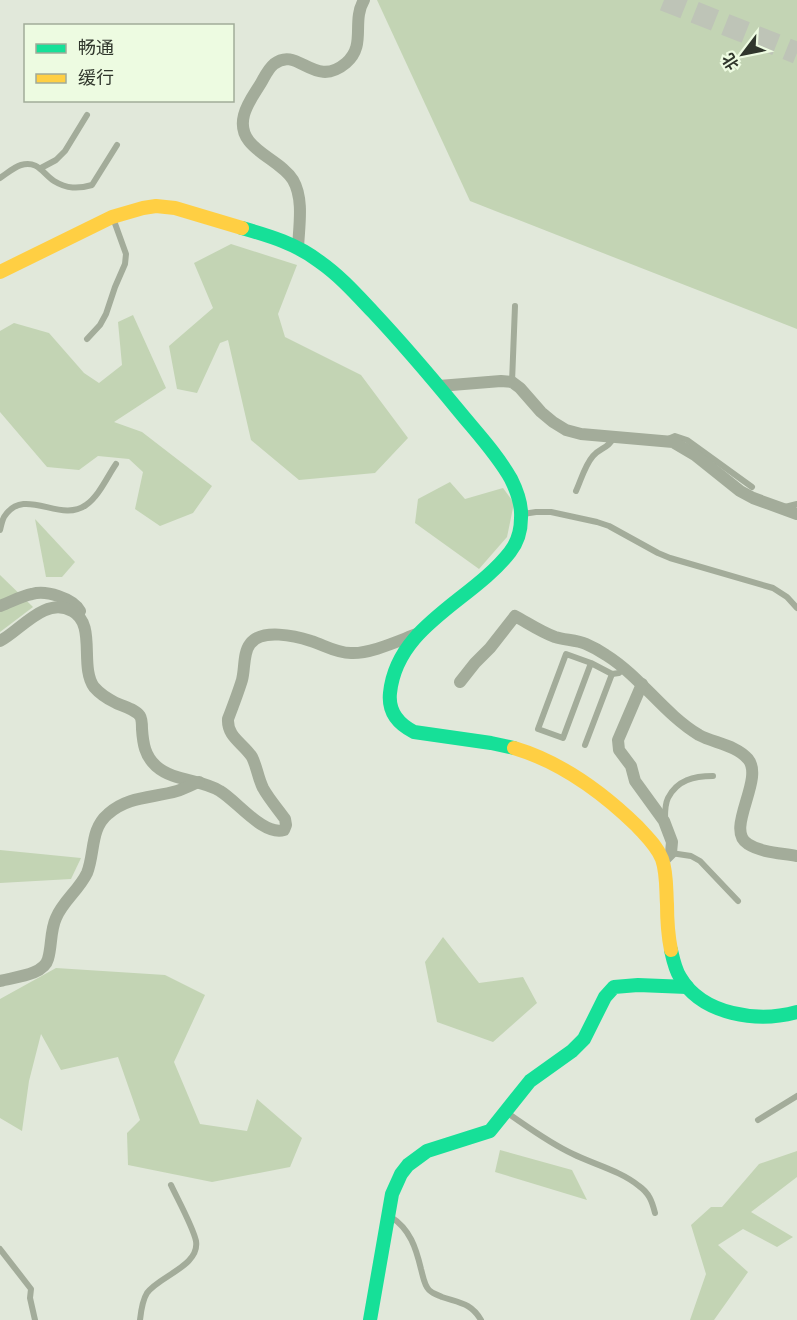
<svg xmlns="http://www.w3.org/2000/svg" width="797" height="1320" font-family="'Fira Sans','Noto Sans SC',sans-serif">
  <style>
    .green { fill: #c3d4b4 }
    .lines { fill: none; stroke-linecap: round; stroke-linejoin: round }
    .highway-tunnel { stroke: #bec4b7; stroke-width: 22; stroke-dasharray: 22 11; stroke-linecap: butt }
    .lane { stroke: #a3ac9a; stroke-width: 6 }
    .street { stroke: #a3ac9a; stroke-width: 12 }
    .fast { stroke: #16e098; stroke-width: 14 }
    .slow { stroke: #ffcf43; stroke-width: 14 }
  </style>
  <rect width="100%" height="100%" fill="#e1e8da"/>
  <g class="green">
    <path d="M377 0H797V329L470 201Z"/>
    <path d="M231 244 297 265 278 314 285 337 361 375 408 438 375 473 299 480 251 440 228 340 220 343 197 393 177 389 169 346 213 308 194 263Z"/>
    <path d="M133 315 166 388 114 422 142 432 212 486 193 513 160 526 135 509 143 472 129 459 98 456 79 470 47 467 0 412V331L14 323 49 333 84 373 99 383 122 365 118 322Z"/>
    <path d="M450 482 465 499 503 488 514 503 507 537 479 569 415 523 418 499Z"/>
    <path d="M35 519 75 562 62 577H46Z"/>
    <path d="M0 575 33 607 0 632Z"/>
    <path d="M0 850 81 858 71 879 0 883Z"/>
    <path d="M443 937 479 983 523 977 537 1003 493 1042 437 1022 425 962Z"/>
    <path d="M56 968 165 975 205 995 174 1062 200 1124 247 1131 257 1099 302 1138 290 1167 212 1182 128 1165 127 1133 140 1120 118 1057 61 1070 41 1034 29 1081 22 1131 0 1118V999Z"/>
    <path d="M500 1150 572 1170 587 1200 495 1172Z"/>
    <path d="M797 1151V1177L751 1212 793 1237 777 1247 743 1229 718 1245 748 1272 714 1320H690L706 1274 691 1225 711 1207H722L759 1164Z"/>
  </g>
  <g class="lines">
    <path class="highway-tunnel" d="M664 0 797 53"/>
    <g class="lane">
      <path d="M41 168 56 160 65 151 87 115"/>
      <path d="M0 178C6 174 14 167 21 165 38 160 43 174 54 181 67 189 78 189 92 185L117 145"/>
      <path d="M87 339 100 325 106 314 115 287 125 264 126 254 113 218"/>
      <path d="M512 382 515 306"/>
      <path d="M668 439 675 436 687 440 752 487"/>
      <path d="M576 491C581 480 585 465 593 456 601 447 608 449 614 437"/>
      <path d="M785 507 797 504"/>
      <path d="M523 514 536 512H551L597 522 609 526 658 553 670 558 773 588 787 597 797 608"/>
      <path d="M0 530C1 526 2 521 4 517 24 485 60 524 86 505 99 496 107 477 116 464"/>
      <path d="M591 663 563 738 538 729 566 654 591 663 612 674 619 673 625 668"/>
      <path d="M585 745 612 674"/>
      <path d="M665 818C665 812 665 804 668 798 677 780 694 776 713 776"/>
      <path d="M671 853 691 856 700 861 738 901"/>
      <path d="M506 1112C528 1127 549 1143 573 1154 593 1164 621 1171 639 1186 649 1193 652 1201 655 1213"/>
      <path d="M758 1120 797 1096"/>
      <path d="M391 1217C410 1229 416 1248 421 1269 423 1276 424 1285 429 1290 433 1294 438 1295 442 1297 460 1303 471 1303 481 1320"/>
      <path d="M0 1249 31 1289 30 1298 35 1320"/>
      <path d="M140 1320C141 1311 142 1301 147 1293 159 1276 200 1266 196 1241 193 1227 178 1200 171 1185"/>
    </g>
    <g class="street">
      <path d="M298 248C299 226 304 199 293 180 279 157 235 149 244 115 247 103 255 93 261 83 265 76 268 69 274 64 298 45 314 90 346 63 367 45 351 22 364 0"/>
      <path d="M439 386 501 381 512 382 520 388 541 412 553 422 566 430 581 434 673 442 695 455 740 491 753 498 797 514"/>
      <path d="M0 606C11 602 21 596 32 594 46 590 73 598 80 611"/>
      <path d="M0 641C21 630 45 596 72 611 97 624 79 666 94 687 100 694 108 699 116 703 123 706 135 709 140 716 142 719 142 725 142 729 143 744 145 756 156 766 174 782 201 779 220 791 237 801 263 836 284 830L286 825 285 819C278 809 269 799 263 788 258 778 257 767 252 757 243 743 227 737 228 719 233 706 238 693 242 680 245 669 243 653 250 644 261 628 296 636 311 641 324 645 336 653 351 653 370 654 398 641 417 634"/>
      <path d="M460 682 475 663 490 648 515 616C528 623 541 632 555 637 565 640 577 640 586 644 593 647 600 651 606 655 641 677 664 714 699 735 714 743 736 745 748 759 765 779 724 830 748 844 762 853 782 853 797 856"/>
      <path d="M642 684 618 740 619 750 631 766 635 781 664 821 672 842 671 853 663 861"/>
      <path d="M0 981C14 977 44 975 48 959 52 946 50 931 56 918 63 901 79 890 87 873 95 853 90 829 108 814 128 796 153 798 177 791 184 789 191 785 199 782"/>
    </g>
    <g class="fast">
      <path d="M242 228C270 236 297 244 320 262 340 276 356 294 373 312 403 344 431 377 459 411 477 433 497 454 511 479 517 491 522 504 521 518 521 530 517 543 510 552 472 601 397 625 390 693 388 712 398 724 414 732L491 743 514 748"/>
      <path d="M671 950C673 959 675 969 680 977 702 1015 758 1023 797 1012"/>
      <path d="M370 1320 392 1194 401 1174 408 1165 427 1151 490 1131 530 1081 572 1051 584 1039 605 997 614 987 638 985 687 987"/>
    </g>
    <g class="slow">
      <path d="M0 272 112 217 143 208 156 206 175 208 242 228"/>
      <path d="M514 748C561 762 602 792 637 826 646 836 657 846 662 859 667 873 666 890 667 904 667 920 668 935 671 950"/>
    </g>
  </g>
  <rect x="24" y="24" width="210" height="78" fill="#edfbe1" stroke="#a1ac99" stroke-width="1.5"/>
  <rect x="36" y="44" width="30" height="9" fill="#16e098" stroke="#a1ac99" stroke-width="1.5"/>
  <text x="78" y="54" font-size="18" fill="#30362c">畅通</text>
  <rect x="36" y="74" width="30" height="9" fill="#ffcf43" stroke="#a1ac99" stroke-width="1.5"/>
  <text x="78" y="84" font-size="18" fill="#30362c">缓行</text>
  <g transform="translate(743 54) rotate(238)" stroke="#edfbe1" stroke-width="4.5" paint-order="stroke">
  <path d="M0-4.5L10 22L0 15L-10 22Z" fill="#30362c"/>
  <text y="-9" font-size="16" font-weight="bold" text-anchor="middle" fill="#30362c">北</text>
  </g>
</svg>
